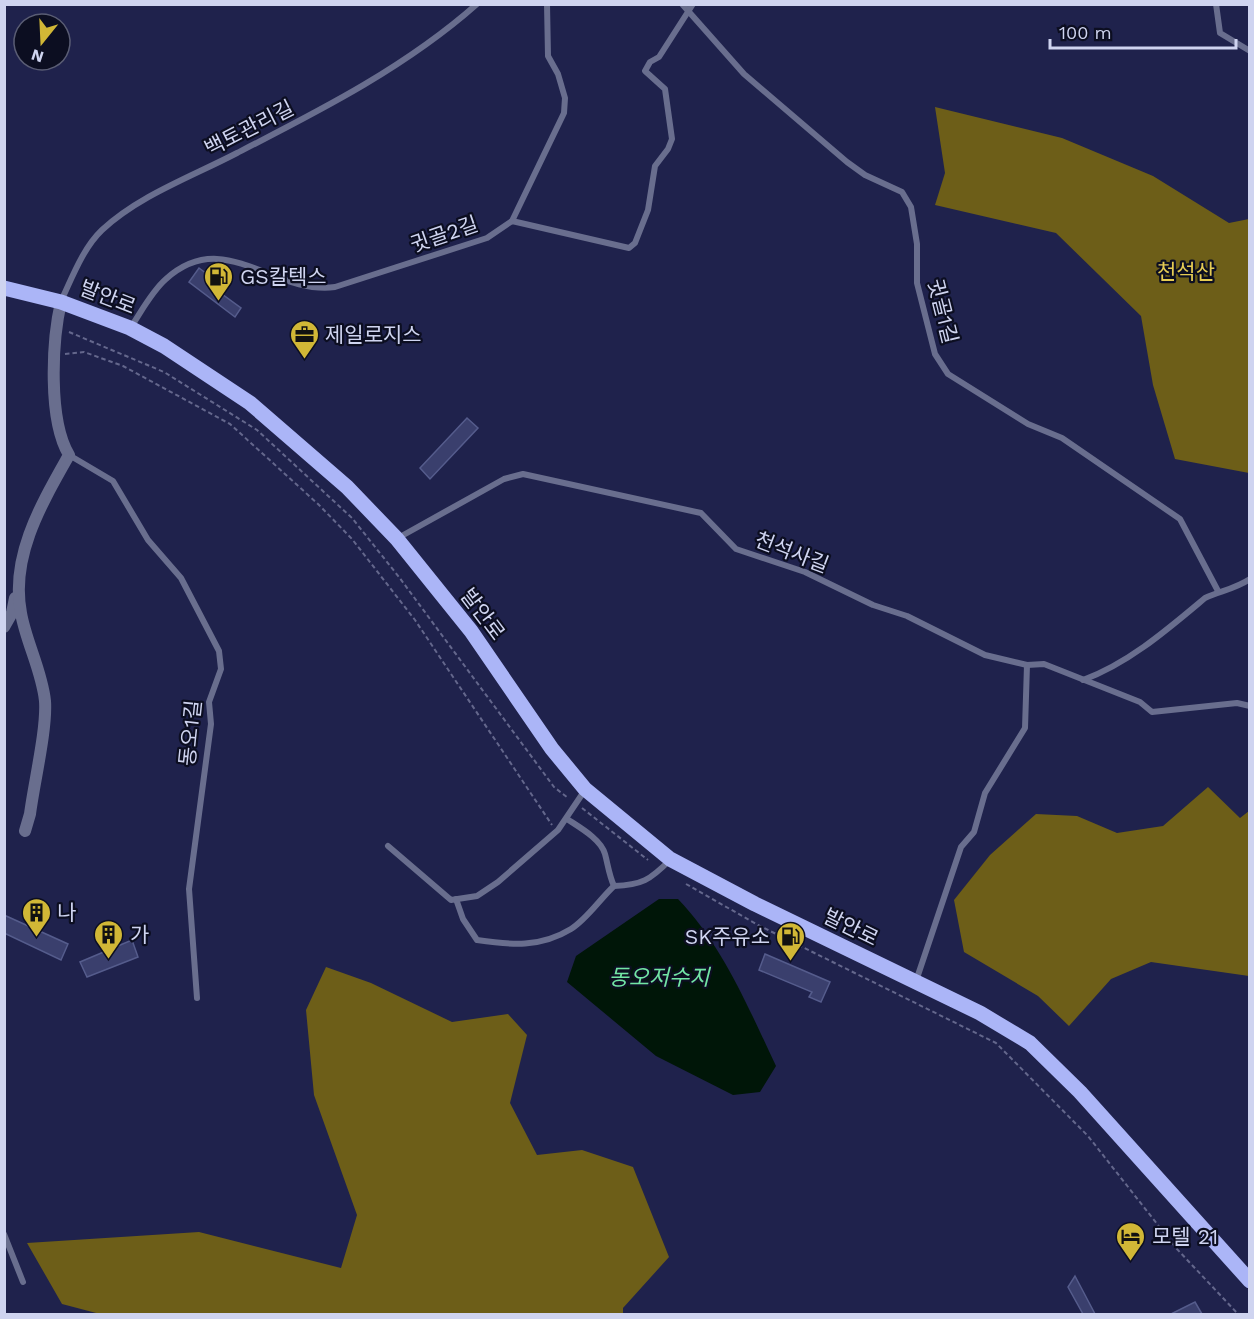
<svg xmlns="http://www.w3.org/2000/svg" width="1254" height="1319" font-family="'Work Sans','Noto Sans KR',sans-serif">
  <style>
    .forest { fill: #6d5e18 }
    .water { fill: #001608 }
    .building { fill: #3a3f6d; stroke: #555c8c; stroke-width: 1.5 }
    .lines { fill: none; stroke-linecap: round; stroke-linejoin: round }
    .path { stroke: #64678c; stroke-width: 2; stroke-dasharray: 4.5 3; stroke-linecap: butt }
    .lane { stroke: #696e8e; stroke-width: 6 }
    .street { stroke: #696e8e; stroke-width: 12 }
    .primary { stroke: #abb5f7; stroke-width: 15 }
    .labels { text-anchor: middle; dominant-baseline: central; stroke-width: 4.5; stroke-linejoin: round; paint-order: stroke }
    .street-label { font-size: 21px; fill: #cfd4f0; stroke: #0c0e21 }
    .park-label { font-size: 21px; fill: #e6cc54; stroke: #0c0e21 }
    .poi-label { font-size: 21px; fill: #cfd4f0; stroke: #0c0e21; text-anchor: start }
    .water-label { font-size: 22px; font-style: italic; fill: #72e5a5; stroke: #0c0e21 }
  </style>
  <rect width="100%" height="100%" fill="#1f224c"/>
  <g class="forest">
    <path d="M935 107 1062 138 1153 176 1229 223 1249 219V473L1175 459 1153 385 1141 316 1056 233 935 205 945 173Z"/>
    <path d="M1208 787 1240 818 1249 811V976L1151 962 1111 979 1069 1026 1038 996 964 952 954 900 990 855 1036 814 1077 816 1117 833 1163 826Z"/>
    <path d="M326 967 371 983 452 1022 508 1014 527 1035 510 1103 537 1155 582 1150 633 1167 669 1257 623 1308V1314H100L62 1304 27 1243 199 1232 341 1268 357 1215 314 1095 306 1010Z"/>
  </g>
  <path class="water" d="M659 899H678C723 946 748 1007 776 1066L760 1092 733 1095 656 1056 567 982 576 956Z"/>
  <g class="building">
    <path d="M199 268 215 280 211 286 241 308 235 317 189 282Z"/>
    <path d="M467 418 478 428 430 479 420 468Z"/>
    <path d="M4 915 68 944 61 960 4 933Z"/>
    <path d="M132 940 138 957 87 977 80 962Z"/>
    <path d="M765 954 830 982 821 1002 809 997 812 992 759 970Z"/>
    <path d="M1075 1276 1095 1314H1083L1068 1287Z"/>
    <path d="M1195 1302 1202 1314H1171Z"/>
  </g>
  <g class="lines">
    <g class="path">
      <path d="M69 332 164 372 257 430 352 518 399 577 554 787 568 798"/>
      <path d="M65 354 84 352 123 366 230 424 318 504 352 539 415 620 552 825"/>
      <path d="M582 808 648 860"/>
      <path d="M686 884 758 925 996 1043 1088 1136 1176 1248 1238 1314"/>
    </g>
    <g class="lane">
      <path d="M682 4 744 74 847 162 865 175 902 192 911 207 917 244V283L935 354 948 374 1028 424 1062 438 1180 519 1218 591"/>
      <path d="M1216 4 1220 33 1250 51"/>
      <path d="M512 221 564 113 565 98 558 74 548 56 547 4"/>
      <path d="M61 301C72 278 83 248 102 230 140 195 191 177 237 153 321 110 406 67 477 4"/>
      <path d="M131 327C141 312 152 291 166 279 225 226 272 295 335 287L487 238 512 221 629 248 635 243 648 210 655 166 668 149 672 139 665 89 645 71 650 62 659 57 693 4"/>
      <path d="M69 455 113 481 148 540 181 578 219 651 221 669 209 702 211 724 189 889 197 998"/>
      <path d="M398 538 504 479 523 474 701 513 736 549 805 572 873 605 907 616 985 655 1027 665 1044 664 1140 702 1152 712 1237 703 1250 706"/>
      <path d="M1083 680C1129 663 1168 629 1205 598 1220 591 1235 589 1250 579"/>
      <path d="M567 819C579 827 601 839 605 854 608 865 609 875 614 886"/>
      <path d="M388 846 451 900 477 896 498 882 558 830 585 790"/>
      <path d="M456 899 463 919 477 940C511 945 540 948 571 929 587 919 600 899 614 886 642 885 650 880 670 860"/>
      <path d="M916 981 961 847 974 832 985 793 1025 728 1027 665"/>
      <path d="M4 1234 23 1282"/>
    </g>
    <g class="street">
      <path d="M4 627 12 613 15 598"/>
      <path d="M25 831 30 814C34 783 47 729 45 701 42 671 26 642 21 613 10 556 42 503 69 455 48 420 52 341 61 302"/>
    </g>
    <path class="primary" d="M4 288 61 302 130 328 164 346 250 403 347 487 397 539 471 631 552 749 585 789 670 859 755 904 980 1013 1030 1043 1080 1092 1250 1281"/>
  </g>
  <defs>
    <symbol id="fuel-pin" viewBox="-11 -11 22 30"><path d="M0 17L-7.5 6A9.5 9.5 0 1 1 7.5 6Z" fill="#d1b736" stroke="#0c0e21"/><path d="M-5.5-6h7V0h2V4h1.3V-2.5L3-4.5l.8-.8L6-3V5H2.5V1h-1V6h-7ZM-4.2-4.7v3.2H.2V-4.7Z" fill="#111"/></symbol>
    <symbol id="office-pin" viewBox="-11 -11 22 30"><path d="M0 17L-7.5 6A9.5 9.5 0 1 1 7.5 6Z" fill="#d1b736" stroke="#0c0e21"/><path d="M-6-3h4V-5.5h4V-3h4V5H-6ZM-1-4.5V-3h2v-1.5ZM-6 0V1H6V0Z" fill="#111"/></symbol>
    <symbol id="building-pin" viewBox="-11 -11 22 30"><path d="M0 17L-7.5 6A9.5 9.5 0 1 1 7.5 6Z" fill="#d1b736" stroke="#0c0e21"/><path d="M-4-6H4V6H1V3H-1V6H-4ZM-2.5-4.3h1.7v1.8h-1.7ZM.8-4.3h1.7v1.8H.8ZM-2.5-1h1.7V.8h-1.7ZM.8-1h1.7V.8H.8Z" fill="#111"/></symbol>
    <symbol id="hotel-pin" viewBox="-11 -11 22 30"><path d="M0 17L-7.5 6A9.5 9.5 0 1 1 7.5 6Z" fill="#d1b736" stroke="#0c0e21"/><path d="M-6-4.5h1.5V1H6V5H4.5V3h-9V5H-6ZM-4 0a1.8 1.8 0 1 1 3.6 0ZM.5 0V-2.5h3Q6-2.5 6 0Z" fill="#111"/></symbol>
  </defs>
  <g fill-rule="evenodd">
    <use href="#fuel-pin" x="202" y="260" width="33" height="45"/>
    <use href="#office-pin" x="288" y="318" width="33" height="45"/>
    <use href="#building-pin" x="20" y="896" width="33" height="45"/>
    <use href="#building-pin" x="92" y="918" width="33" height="45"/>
    <use href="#fuel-pin" x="774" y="920" width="33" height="45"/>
    <use href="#hotel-pin" x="1114" y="1220" width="33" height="45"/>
  </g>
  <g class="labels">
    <g class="street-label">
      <text transform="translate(249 128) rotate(-27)">백토관리길</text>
      <text transform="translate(444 234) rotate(-19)">귓골2길</text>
      <text transform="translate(108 297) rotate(21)">발안로</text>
      <text transform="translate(943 311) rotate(76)">귓골1길</text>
      <text transform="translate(792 552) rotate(21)">천석사길</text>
      <text transform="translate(483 614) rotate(53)">발안로</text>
      <text transform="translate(190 733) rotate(-84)">동오1길</text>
      <text transform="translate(851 927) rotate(26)">발안로</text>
    </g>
    <g class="park-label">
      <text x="1186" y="271">천석산</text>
    </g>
    <g class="poi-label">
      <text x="240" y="276">GS칼텍스</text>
      <text x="325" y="334">제일로지스</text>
      <text x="57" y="912">나</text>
      <text x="130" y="934">가</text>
      <text x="770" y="936" text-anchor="end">SK주유소</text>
      <text x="1152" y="1236">모텔 21</text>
    </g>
    <g class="water-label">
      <text x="659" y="977">동오저수지</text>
    </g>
  </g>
  <rect width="1254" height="1319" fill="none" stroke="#cfd4f0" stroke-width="12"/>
  <g transform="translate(42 42) rotate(198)"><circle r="28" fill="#0c0e21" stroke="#5a5d74" stroke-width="1.5"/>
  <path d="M0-4.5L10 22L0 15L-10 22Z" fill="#d1b736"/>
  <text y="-9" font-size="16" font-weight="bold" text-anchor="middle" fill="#cfd4f0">N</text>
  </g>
  <path d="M1050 39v9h186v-9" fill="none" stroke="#cfd4f0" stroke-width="3"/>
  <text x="1059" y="39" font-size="18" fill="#cfd4f0" stroke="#0c0e21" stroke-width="4.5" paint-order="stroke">100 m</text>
</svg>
